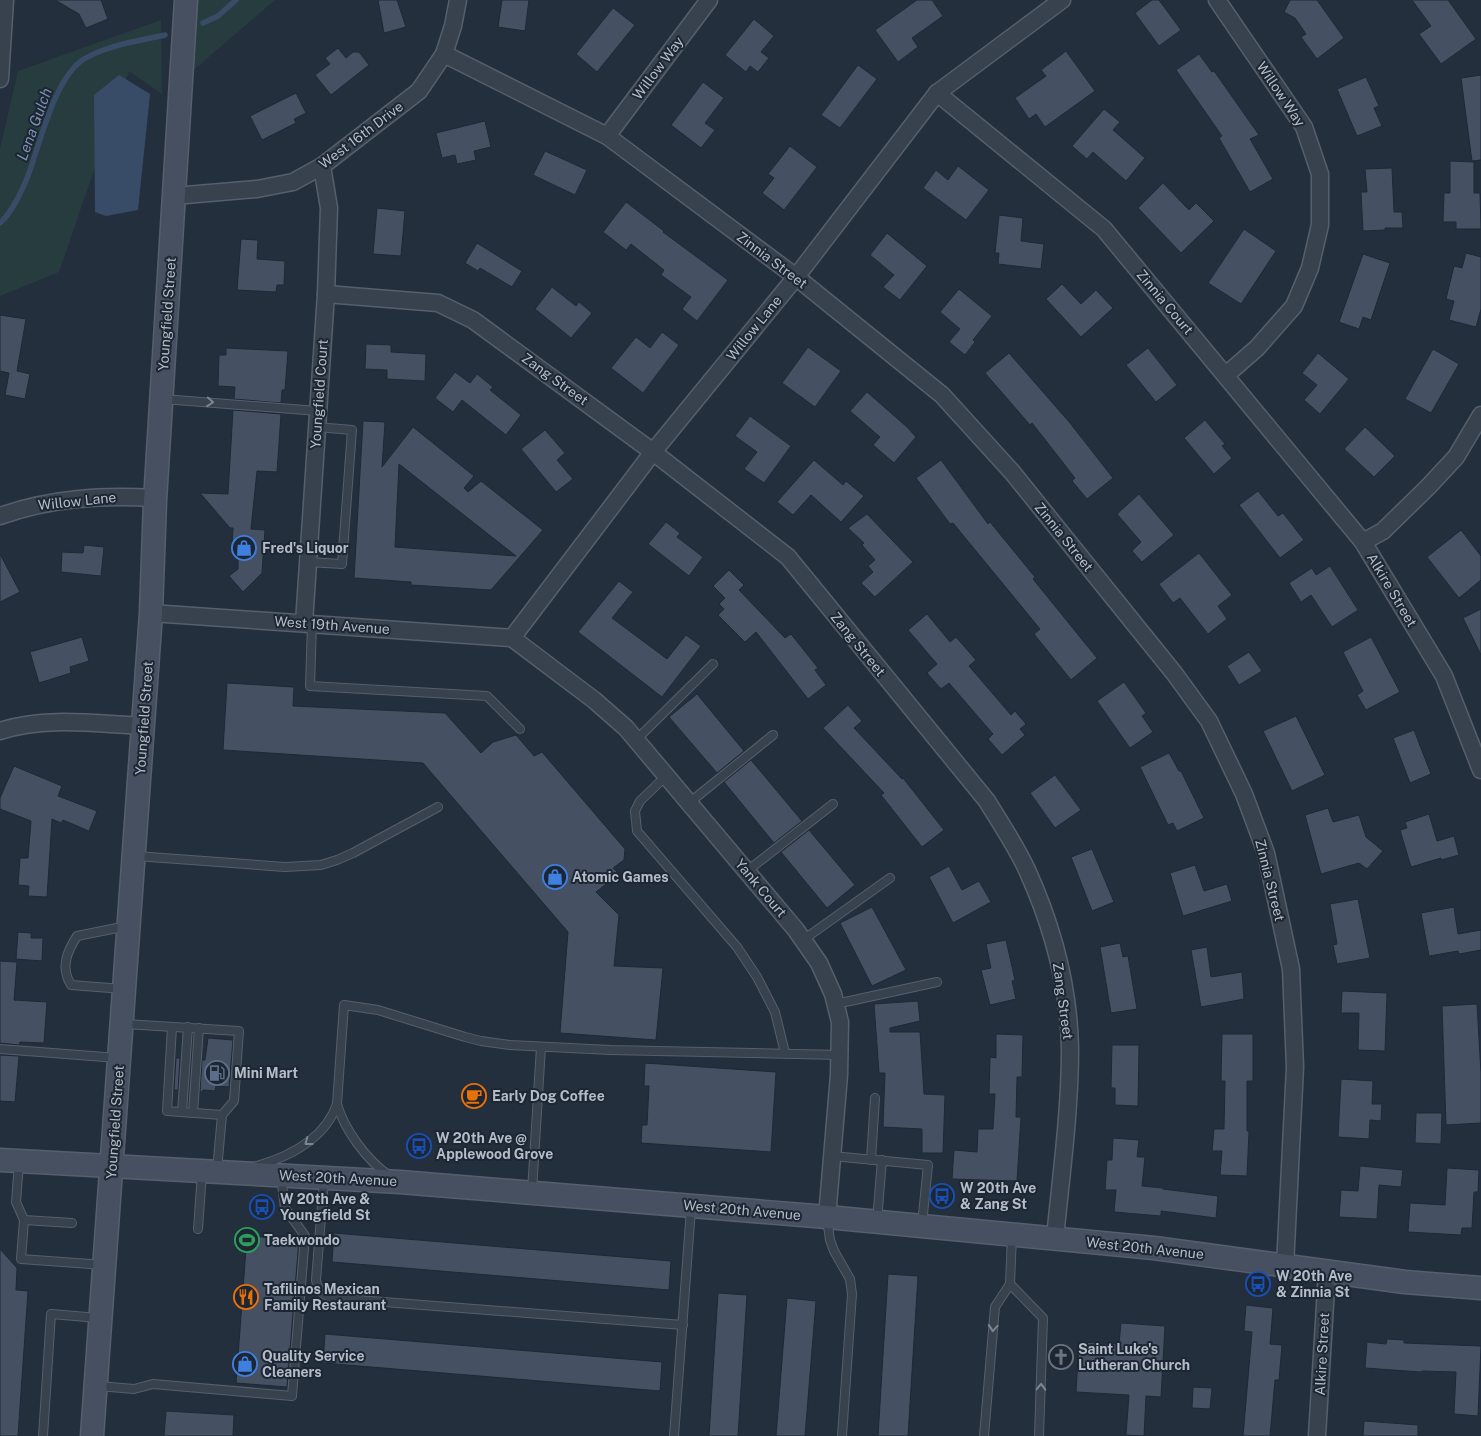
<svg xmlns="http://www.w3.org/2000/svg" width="1481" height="1436" font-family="'Public Sans',sans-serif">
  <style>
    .green { fill: #263c3f }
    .water { fill: #394c67 }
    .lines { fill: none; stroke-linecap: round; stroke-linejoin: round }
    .stream { stroke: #394c67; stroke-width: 5.5 }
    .building { fill: #455162; stroke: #1f2835; fill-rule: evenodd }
    .lane-casing { stroke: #565f6c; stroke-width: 10 }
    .street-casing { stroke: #565f6c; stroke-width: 19 }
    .secondary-casing { stroke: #565f6c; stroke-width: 25 }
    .lane { stroke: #38414e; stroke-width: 8 }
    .street { stroke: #38414e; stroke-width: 16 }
    .secondary { stroke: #465061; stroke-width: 22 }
    .oneway { stroke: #7c8592 }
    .labels { text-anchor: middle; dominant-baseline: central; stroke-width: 4; stroke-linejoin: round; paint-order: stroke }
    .street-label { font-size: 14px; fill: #b4bcc9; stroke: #1d2633 }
    .poi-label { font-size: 14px; font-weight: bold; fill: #b4bcc9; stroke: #1d2633; text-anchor: start }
    .water-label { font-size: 15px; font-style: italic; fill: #7c92b1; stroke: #1d2633 }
  </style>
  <rect width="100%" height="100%" fill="#242f3e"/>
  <g class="green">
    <path d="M197 0H275L189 74Z"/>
    <path d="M161 20 162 94 129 71 82 205 59 272 0 296V149L18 71Z"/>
  </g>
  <path class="water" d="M119 75 150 94 138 210 106 216 95 212 94 95Z"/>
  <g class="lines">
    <g class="stream">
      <path d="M203 23 218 16 236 0"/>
      <path d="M0 223C12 213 25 185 30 170 41 139 56 76 84 59 108 45 138 41 165 35"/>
    </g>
  </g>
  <g class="building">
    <path d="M55 0H101L108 19 86 28 79 14Z"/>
    <path d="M378 0H397L406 27 384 33Z"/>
    <path d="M502 0H529L525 31 498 27Z"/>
    <path d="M917 0H932L943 16 912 38 918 47 898 62 875 30Z"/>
    <path d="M1152 0H1159L1181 30 1159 46 1135 13Z"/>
    <path d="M1290 0H1317L1344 38 1317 59 1301 37 1306 34 1295 18 1284 12Z"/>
    <path d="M1412 0H1448L1476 39 1441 64 1419 34 1431 26Z"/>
    <path d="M613 8 635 25 597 72 576 54Z"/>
    <path d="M754 19 774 36 761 52 769 58 758 72 750 66 746 72 725 55Z"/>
    <path d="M338 48 346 58 353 52H359L369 65 331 95 315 75 330 64 325 58Z"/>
    <path d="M1066 51 1095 91 1045 127 1036 114 1029 119 1015 98 1046 76 1041 70Z"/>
    <path d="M1199 54 1212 72 1214 71 1259 135 1250 139 1273 179 1250 192 1219 138 1222 136 1176 70Z"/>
    <path d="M858 65 877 79 840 128 821 115Z"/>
    <path d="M1481 75V160L1472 161 1461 78Z"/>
    <path d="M1366 77 1379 106 1374 108 1382 126 1357 136 1337 89Z"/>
    <path d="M703 82 724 98 705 123 715 130 701 148 671 125Z"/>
    <path d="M296 93 306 113 294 119 296 123 262 140 250 116Z"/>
    <path d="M1104 109 1120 122 1113 130 1145 158 1126 181 1093 152 1087 159 1072 146Z"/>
    <path d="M485 121 491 147 474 151 476 160 457 164 455 155 442 158 436 133Z"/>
    <path d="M790 146 817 167 784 210 762 193 774 178 768 174Z"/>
    <path d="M545 151 587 170 575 195 533 175Z"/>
    <path d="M1450 161 1474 162V193H1480L1481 229H1456V222H1443L1444 193H1450Z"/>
    <path d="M958 166 989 190 966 220 923 188 936 170 948 180Z"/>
    <path d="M1392 168 1394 212H1402L1403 228H1385V230L1363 231 1361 192H1367L1365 169Z"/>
    <path d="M1163 183 1189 210 1196 203 1214 221 1181 253 1138 208Z"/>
    <path d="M626 202 664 231 663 232 728 280 697 321 682 309 691 297 661 275 664 270 631 244 626 250 603 232Z"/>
    <path d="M377 208 405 211 401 256 373 254Z"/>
    <path d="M999 215 1023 218 1021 241 1044 244 1041 269 998 264 999 253H995Z"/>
    <path d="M1244 229 1276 251 1241 304 1208 283Z"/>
    <path d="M887 233 927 266 900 300 883 287 894 275 870 255Z"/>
    <path d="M241 239 258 240 257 259 285 261 284 285H277L276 292 237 290Z"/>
    <path d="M477 243 522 271 512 287 480 268 478 271 465 263Z"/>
    <path d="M1466 253 1481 257V309L1476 327 1449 320 1454 301 1446 299 1454 266 1462 268Z"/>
    <path d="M1363 254 1390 263 1371 320 1363 317 1359 329 1339 322Z"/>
    <path d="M1062 284 1081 304 1096 290 1113 308 1081 337 1046 299Z"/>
    <path d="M552 287 576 306 579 302 592 313 571 338 535 309Z"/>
    <path d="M959 289 992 316 973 340 975 342 965 355 949 342 960 329 940 312Z"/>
    <path d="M0 315 26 319 17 371 30 374 25 399 5 395 9 373 0 371Z"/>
    <path d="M662 332 679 345 643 393 611 368 636 337 650 348Z"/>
    <path d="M366 344 391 345V352L426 354 425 381 387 379V370L365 369Z"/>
    <path d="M808 347 841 371 815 407 782 383Z"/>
    <path d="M226 348 288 351 285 390H282L281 403 234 399 235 387 218 386 219 355H226Z"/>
    <path d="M1148 348 1177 385 1156 402 1126 365Z"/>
    <path d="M1433 349 1459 364 1431 413 1405 399Z"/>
    <path d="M1009 353 1070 423 1113 478 1087 499 1072 481 1075 478 1032 423 1030 425 985 373Z"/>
    <path d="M1318 353 1349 379 1320 414 1304 400 1317 385 1302 373Z"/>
    <path d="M455 372 470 383 477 374 493 387 490 390 521 415 506 435 462 400 453 412 435 398Z"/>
    <path d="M867 392 907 427 916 437 894 463 873 445 880 437 850 411Z"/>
    <path d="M233 410 281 414 277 472 257 471 251 529 265 530 262 573 243 592 229 576 238 569V552L232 544 233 528H230L200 493 228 494Z"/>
    <path d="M750 416 791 446 764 483 744 469 757 452 735 436Z"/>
    <path d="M1205 420 1225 444 1222 446 1232 458 1214 474 1184 438Z"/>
    <path d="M363 421 385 422 382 467 413 427 474 476 464 488 468 492 481 481 543 530 491 590 411 585V582L354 578ZM399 464 516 556 395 547Z"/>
    <path d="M1365 427 1395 456 1374 477 1344 449Z"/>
    <path d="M545 430 565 453 557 460 573 479 556 492 521 449Z"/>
    <path d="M814 460 843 485 846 481 864 496 841 522 811 495 793 515 777 502Z"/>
    <path d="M941 460 988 524 990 522 1035 577 1033 579 1097 658 1071 680 1034 634 1040 629 953 523 950 524 916 478Z"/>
    <path d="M1258 491 1278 516 1283 513 1304 540 1280 558 1239 505Z"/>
    <path d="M1139 494 1174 535 1142 562 1132 551 1141 542 1117 514Z"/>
    <path d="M867 514 913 562 875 597 861 583 873 572 868 566 875 560 862 545 864 543 848 528Z"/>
    <path d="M666 522 680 533 677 537 703 557 689 576 648 544Z"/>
    <path d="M1461 530 1481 556V580L1459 598 1427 557Z"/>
    <path d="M84 545 104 547 101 576 61 572 62 552 83 553Z"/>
    <path d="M1199 553 1232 595 1218 606 1227 619 1208 634 1180 598 1173 603 1159 584Z"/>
    <path d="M0 554 20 592 0 602Z"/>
    <path d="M1330 566 1358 610 1332 627 1311 595 1301 602 1289 583 1312 568 1316 575Z"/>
    <path d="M729 570 744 585 739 590 785 638 791 634 818 668 815 670 826 685 808 699 756 632 745 642 718 615 724 609 719 604 725 598 713 586Z"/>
    <path d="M619 581 633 592 612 618 667 659 686 635 701 646 662 697 578 632Z"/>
    <path d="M1481 609V655L1463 618Z"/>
    <path d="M927 614 950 642 956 637 976 660 969 666 1011 715 1015 711 1026 724 1020 729 1025 735 1002 755 988 739 993 734 949 683 941 689 927 673 937 664 908 630Z"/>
    <path d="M82 637 89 661 70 667 71 673 39 683 30 652Z"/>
    <path d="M1371 637 1400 692 1366 710 1357 695 1363 691 1343 652Z"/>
    <path d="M1249 652 1262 671 1239 685 1227 666Z"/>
    <path d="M1124 682 1146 713 1142 716 1153 732 1130 748 1097 701Z"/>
    <path d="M227 683 294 687 293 706 445 713 481 753 493 742 516 735 534 756 542 752 625 849 624 860 613 868 619 874 596 892 619 915 614 966 663 968 656 1040 560 1033 568 932 423 763 223 750Z"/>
    <path d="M697 694 744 751 717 773 669 717Z"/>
    <path d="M848 705 862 721 854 728 902 779 903 778 944 830 922 847 881 795 884 793 823 728Z"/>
    <path d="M1296 716 1325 775 1292 791 1263 731Z"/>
    <path d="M1414 730 1431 774 1410 783 1393 738Z"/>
    <path d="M1169 753 1179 771H1181L1204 818 1177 831 1173 823 1168 825 1140 767Z"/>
    <path d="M751 760 802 821 774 843 724 782Z"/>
    <path d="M14 766 62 786 58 796 97 811 89 831 63 820 61 823 52 819 47 897 28 896 29 886 18 885 20 858H28L31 821 0 809V798Z"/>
    <path d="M1055 775 1081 810 1055 828 1030 793Z"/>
    <path d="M1328 808 1333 822 1359 815 1366 837 1383 851 1367 869 1359 863 1321 874 1305 815Z"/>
    <path d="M1429 814 1437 841 1454 836 1459 855 1441 860V858L1411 867 1400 830 1407 828 1405 822Z"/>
    <path d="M809 830 855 885 827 908 781 852Z"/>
    <path d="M1092 849 1114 902 1092 911 1071 857Z"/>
    <path d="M1195 865 1204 891 1227 884 1232 901 1183 916 1170 873Z"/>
    <path d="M949 866 962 890 979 881 991 902 953 923 929 877Z"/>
    <path d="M1358 899 1370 958 1337 964 1333 945 1337 944 1330 904Z"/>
    <path d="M872 907 906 970 872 986 840 923Z"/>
    <path d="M1454 907 1458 934 1481 930V950L1459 954 1458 951 1429 956 1421 913Z"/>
    <path d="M18 932 31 933V938H43L42 961 16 959Z"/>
    <path d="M1006 940 1015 980 1012 981 1016 999 990 1005 981 970 991 968 986 944Z"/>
    <path d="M1120 943 1123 957 1128 956 1137 1009 1111 1013 1100 947Z"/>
    <path d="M1207 947 1211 977 1242 972 1244 999 1201 1007 1191 950Z"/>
    <path d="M0 961 17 962 14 1000 47 1002 44 1043 20 1042 19 1045 0 1043Z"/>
    <path d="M1342 991 1387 993 1385 1051 1358 1050 1359 1013H1341Z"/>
    <path d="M918 1001 920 1021 890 1028V1032H920L924 1094 945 1095 943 1153H922V1129L883 1127 885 1073H879L874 1004Z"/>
    <path d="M1477 1004 1481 1073V1123L1446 1125 1442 1006Z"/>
    <path d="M996 1034 1023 1035 1022 1077H1017L1016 1117H1021L1017 1181 952 1179 954 1150 977 1152 978 1129H993L995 1094H989L990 1057 996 1058Z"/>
    <path d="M1222 1034H1253V1081H1247V1131H1249L1247 1176 1220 1175 1222 1151H1212L1214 1129H1224L1225 1081H1221Z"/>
    <path d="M208 1038 233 1040 229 1087 216 1086 215 1091 203 1090 202 1092H200L202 1060H205Z"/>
    <path d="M1112 1045H1139L1138 1106 1115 1105V1088H1111Z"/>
    <path d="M0 1055 19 1056 15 1102 0 1101Z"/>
    <path d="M176 1058H180L178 1090H174Z"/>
    <path d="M645 1063 776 1072 771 1152 641 1143 642 1125H647L649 1086H644Z"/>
    <path d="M1341 1079 1373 1081 1372 1104H1382L1381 1121 1370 1120 1369 1139 1338 1137Z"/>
    <path d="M1416 1113H1442L1441 1144 1415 1143Z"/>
    <path d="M1113 1138 1139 1140 1137 1157H1145L1142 1186 1163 1188V1189L1218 1196 1216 1218 1161 1211V1216L1114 1212 1116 1190H1105L1107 1160H1112Z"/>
    <path d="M1360 1166 1403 1170 1401 1187 1379 1185 1377 1219 1339 1217 1341 1190 1358 1191Z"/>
    <path d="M1447 1168 1479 1170 1478 1192H1474L1472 1228H1462L1461 1235 1408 1232 1410 1203 1445 1205Z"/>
    <path d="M334 1233 671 1261 669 1290 332 1262Z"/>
    <path d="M247 1236 299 1239 287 1387 236 1383Z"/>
    <path d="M0 1249 17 1268 16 1290 28 1291 18 1436H0Z"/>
    <path d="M888 1274 918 1276 908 1436H878Z"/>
    <path d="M718 1293 747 1295 738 1436H709Z"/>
    <path d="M787 1298 816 1301 805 1436H776Z"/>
    <path d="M1246 1305 1273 1308 1270 1344 1282 1345 1279 1380H1275L1270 1436H1243L1252 1332 1244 1331Z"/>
    <path d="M1121 1323 1165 1326 1161 1397 1146 1396 1144 1436 1126 1435 1129 1395 1076 1392 1079 1342 1119 1344Z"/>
    <path d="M325 1334 662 1362 660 1391 323 1363Z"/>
    <path d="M1387 1339 1404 1340V1343L1481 1346 1478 1416 1454 1414 1456 1372 1422 1371 1421 1372 1365 1368 1367 1342 1386 1344Z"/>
    <path d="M1193 1387 1212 1388 1210 1409 1192 1408Z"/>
    <path d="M166 1411 234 1415 233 1436H164Z"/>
    <path d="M1364 1421 1418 1425V1436H1363Z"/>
  </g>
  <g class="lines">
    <defs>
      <g id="lane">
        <path d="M163 399 318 411"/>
        <path d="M308 562 342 564 352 430 317 427"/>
        <path d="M312 624 310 686 487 696 520 729"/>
        <path d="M636 740 713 664"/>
        <path d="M666 776 640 801 635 811 637 831 737 947 757 977 775 1012 785 1053"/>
        <path d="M689 803 773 735"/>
        <path d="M136 856 285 867 321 865 337 860 353 853 438 807"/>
        <path d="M747 871 833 804"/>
        <path d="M803 940 890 878"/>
        <path d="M123 989 71 985C60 967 67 952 77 936L127 926"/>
        <path d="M836 1004 937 982"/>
        <path d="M125 1024 239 1031 234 1101 222 1115"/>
        <path d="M172 1027 167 1111 222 1115 217 1170"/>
        <path d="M0 1049 118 1058"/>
        <path d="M337 1104C344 1129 367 1161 390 1176"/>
        <path d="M182 1112 188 1027"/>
        <path d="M193 1113 199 1028"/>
        <path d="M832 1156 928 1165 922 1224"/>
        <path d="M871 1160 875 1098"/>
        <path d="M19 1163 16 1202 24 1220"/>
        <path d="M257 1166C291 1156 325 1139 337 1104L344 1005 378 1010 465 1037 481 1041 510 1045 610 1050 840 1055"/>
        <path d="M324 1180 316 1280C318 1291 322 1294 332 1298L683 1325"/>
        <path d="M532 1191 541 1047"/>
        <path d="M827 1219 830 1240 834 1251 850 1279 852 1294 842 1436"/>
        <path d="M877 1221 882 1160"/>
        <path d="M72 1223 24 1220 21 1259 104 1265"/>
        <path d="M198 1229 202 1173"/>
        <path d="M1010 1284 1043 1318 1039 1436"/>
        <path d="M98 1386 134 1389 153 1384 292 1396 305 1236 285 1208 281 1177"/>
        <path d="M43 1436 51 1314 99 1318"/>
        <path d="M674 1436 691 1209"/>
        <path d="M984 1436 995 1307 1010 1284 1012 1236"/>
      </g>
      <g id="street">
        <path d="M1217 0 1304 127 1320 174V225L1310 268 1294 306 1257 348 1226 375"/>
        <path d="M444 54 607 136 796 277 942 395 1012 472 1174 673 1209 721 1244 794 1266 853 1291 969 1295 1067 1285 1266"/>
        <path d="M0 79 5 0"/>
        <path d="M937 93 1104 229 1363 542 1444 676 1481 770"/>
        <path d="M607 136 709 0"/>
        <path d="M174 196 257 189 293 182 322 166 419 91 444 54 453 26 458 0"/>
        <path d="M326 294 438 303 473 320 653 452 788 557 987 801C1001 824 1016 846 1027 870 1052 925 1069 988 1070 1049 1070 1112 1061 1176 1055 1238"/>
        <path d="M0 516C51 498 102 495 155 498"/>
        <path d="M1363 542 1383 531 1428 487 1456 457 1481 415"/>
        <path d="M151 613 512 638"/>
        <path d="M304 623 326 294 329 208 322 166"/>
        <path d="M512 638 653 452 796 277 937 93 1062 0"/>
        <path d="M512 638 594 700 626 728 796 930 819 963 833 994 840 1022 839 1075 827 1217"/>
        <path d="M0 731C45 716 97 724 143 726"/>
        <path d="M1317 1436 1327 1272"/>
      </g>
      <g id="secondary">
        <path d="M0 1160 400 1182 827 1217 1154 1248 1405 1282 1481 1288"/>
        <path d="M92 1436 151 613 155 501 186 0"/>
      </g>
    </defs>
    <use href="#lane" class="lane-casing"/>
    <use href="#street" class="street-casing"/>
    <use href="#secondary" class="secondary-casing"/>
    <use href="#lane" class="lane"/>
    <use href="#street" class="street"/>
    <use href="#secondary" class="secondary"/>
  </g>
  <defs><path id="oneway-chevron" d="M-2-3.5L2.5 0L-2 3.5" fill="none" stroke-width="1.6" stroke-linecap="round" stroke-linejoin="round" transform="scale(1.25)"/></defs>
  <g class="oneway">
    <use href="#oneway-chevron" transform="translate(210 402) rotate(4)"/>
    <use href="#oneway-chevron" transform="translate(308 1142) rotate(143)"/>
    <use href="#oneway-chevron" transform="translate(993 1328) rotate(95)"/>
    <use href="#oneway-chevron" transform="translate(1041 1387) rotate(-88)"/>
  </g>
  <defs>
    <symbol id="shop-ring" viewBox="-11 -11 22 22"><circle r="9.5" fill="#1d2633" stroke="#3f7fe0" stroke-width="1.5"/><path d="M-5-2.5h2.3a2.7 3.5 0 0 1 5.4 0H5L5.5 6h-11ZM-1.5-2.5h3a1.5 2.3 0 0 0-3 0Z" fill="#3f7fe0"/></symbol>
    <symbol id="fuel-ring" viewBox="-11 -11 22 22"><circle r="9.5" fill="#1d2633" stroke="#5c6f8a" stroke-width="1.5"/><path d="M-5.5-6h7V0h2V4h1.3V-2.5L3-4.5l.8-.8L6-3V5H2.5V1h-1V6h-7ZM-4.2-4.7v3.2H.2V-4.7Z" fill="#5c6f8a"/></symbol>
    <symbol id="cafe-ring" viewBox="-11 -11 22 22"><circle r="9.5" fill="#1d2633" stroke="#e8710a" stroke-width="1.5"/><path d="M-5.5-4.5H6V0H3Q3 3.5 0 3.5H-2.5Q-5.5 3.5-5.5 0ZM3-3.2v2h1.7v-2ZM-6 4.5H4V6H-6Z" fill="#e8710a"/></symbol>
    <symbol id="bus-ring" viewBox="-11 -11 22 22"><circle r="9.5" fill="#1d2633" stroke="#1a4fb4" stroke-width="1.5"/><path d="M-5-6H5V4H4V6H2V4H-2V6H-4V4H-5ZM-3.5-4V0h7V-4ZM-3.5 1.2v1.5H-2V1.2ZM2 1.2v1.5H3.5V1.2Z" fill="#1a4fb4"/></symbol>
    <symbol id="stadium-ring" viewBox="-11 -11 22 22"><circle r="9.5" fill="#1d2633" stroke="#2e9e5b" stroke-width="1.5"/><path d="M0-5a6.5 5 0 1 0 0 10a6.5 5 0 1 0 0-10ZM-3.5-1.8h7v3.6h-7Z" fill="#2e9e5b"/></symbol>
    <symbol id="restaurant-ring" viewBox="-11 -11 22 22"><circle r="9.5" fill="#1d2633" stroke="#e8710a" stroke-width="1.5"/><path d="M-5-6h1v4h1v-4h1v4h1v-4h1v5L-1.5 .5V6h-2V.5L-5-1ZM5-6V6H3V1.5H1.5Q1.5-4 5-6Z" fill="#e8710a"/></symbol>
    <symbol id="church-ring" viewBox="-11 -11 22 22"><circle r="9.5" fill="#1d2633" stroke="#6b7280" stroke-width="1.5"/><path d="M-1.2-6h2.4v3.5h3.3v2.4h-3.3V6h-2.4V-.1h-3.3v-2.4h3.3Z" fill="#6b7280"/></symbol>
  </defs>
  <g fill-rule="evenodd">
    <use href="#shop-ring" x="230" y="534" width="28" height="28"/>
    <use href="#shop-ring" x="541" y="863" width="28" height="28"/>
    <use href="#fuel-ring" x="203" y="1059" width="28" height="28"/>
    <use href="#cafe-ring" x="460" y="1082" width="28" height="28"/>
    <use href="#bus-ring" x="405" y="1132" width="28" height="28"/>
    <use href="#bus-ring" x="928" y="1182" width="28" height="28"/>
    <use href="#bus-ring" x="248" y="1193" width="28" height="28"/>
    <use href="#stadium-ring" x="233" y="1226" width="28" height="28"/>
    <use href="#bus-ring" x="1244" y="1270" width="28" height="28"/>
    <use href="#restaurant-ring" x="232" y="1283" width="28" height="28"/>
    <use href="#church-ring" x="1047" y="1343" width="28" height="28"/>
    <use href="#shop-ring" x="231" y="1350" width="28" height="28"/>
  </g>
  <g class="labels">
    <g class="street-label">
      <text transform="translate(658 68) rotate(-53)">Willow Way</text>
      <text transform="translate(1281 94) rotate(56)">Willow Way</text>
      <text transform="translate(361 135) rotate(-37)">West 16th Drive</text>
      <text transform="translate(772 260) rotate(37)">Zinnia Street</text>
      <text transform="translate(1165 302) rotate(50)">Zinnia Court</text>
      <text transform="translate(167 314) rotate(-86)">Youngfield Street</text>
      <text transform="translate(754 328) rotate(-51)">Willow Lane</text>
      <text transform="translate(555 379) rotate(36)">Zang Street</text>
      <text transform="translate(319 394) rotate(-86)">Youngfield Court</text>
      <text transform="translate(77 501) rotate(-6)">Willow Lane</text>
      <text transform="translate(1064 537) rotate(51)">Zinnia Street</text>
      <text transform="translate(1392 590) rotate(59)">Alkire Street</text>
      <text transform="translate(332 625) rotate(4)">West 19th Avenue</text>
      <text transform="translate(858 644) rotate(51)">Zang Street</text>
      <text transform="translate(144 718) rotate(-86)">Youngfield Street</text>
      <text transform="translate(1270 880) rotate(76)">Zinnia Street</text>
      <text transform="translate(761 888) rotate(50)">Yank Court</text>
      <text transform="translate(1063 1001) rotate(82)">Zang Street</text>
      <text transform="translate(115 1122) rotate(-86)">Youngfield Street</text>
      <text transform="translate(338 1178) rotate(3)">West 20th Avenue</text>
      <text transform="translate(742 1210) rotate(5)">West 20th Avenue</text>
      <text transform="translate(1145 1248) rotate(6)">West 20th Avenue</text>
      <text transform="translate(1322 1354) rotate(-87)">Alkire Street</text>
    </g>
    <g class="poi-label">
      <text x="262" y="548">Fred's Liquor</text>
      <text x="572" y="877">Atomic Games</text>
      <text x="234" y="1073">Mini Mart</text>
      <text x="492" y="1096">Early Dog Coffee</text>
      <text x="436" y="1138">W 20th Ave @<tspan x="436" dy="16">Applewood Grove</tspan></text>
      <text x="960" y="1188">W 20th Ave<tspan x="960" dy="16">&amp; Zang St</tspan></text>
      <text x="280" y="1199">W 20th Ave &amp;<tspan x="280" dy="16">Youngfield St</tspan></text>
      <text x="264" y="1240">Taekwondo</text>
      <text x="1276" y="1276">W 20th Ave<tspan x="1276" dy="16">&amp; Zinnia St</tspan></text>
      <text x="264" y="1289">Tafilinos Mexican<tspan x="264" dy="16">Family Restaurant</tspan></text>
      <text x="1078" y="1349">Saint Luke's<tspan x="1078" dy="16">Lutheran Church</tspan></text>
      <text x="262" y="1356">Quality Service<tspan x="262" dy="16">Cleaners</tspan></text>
    </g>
    <g class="water-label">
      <text transform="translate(34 124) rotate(-70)">Lena Gulch</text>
    </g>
  </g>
</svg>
